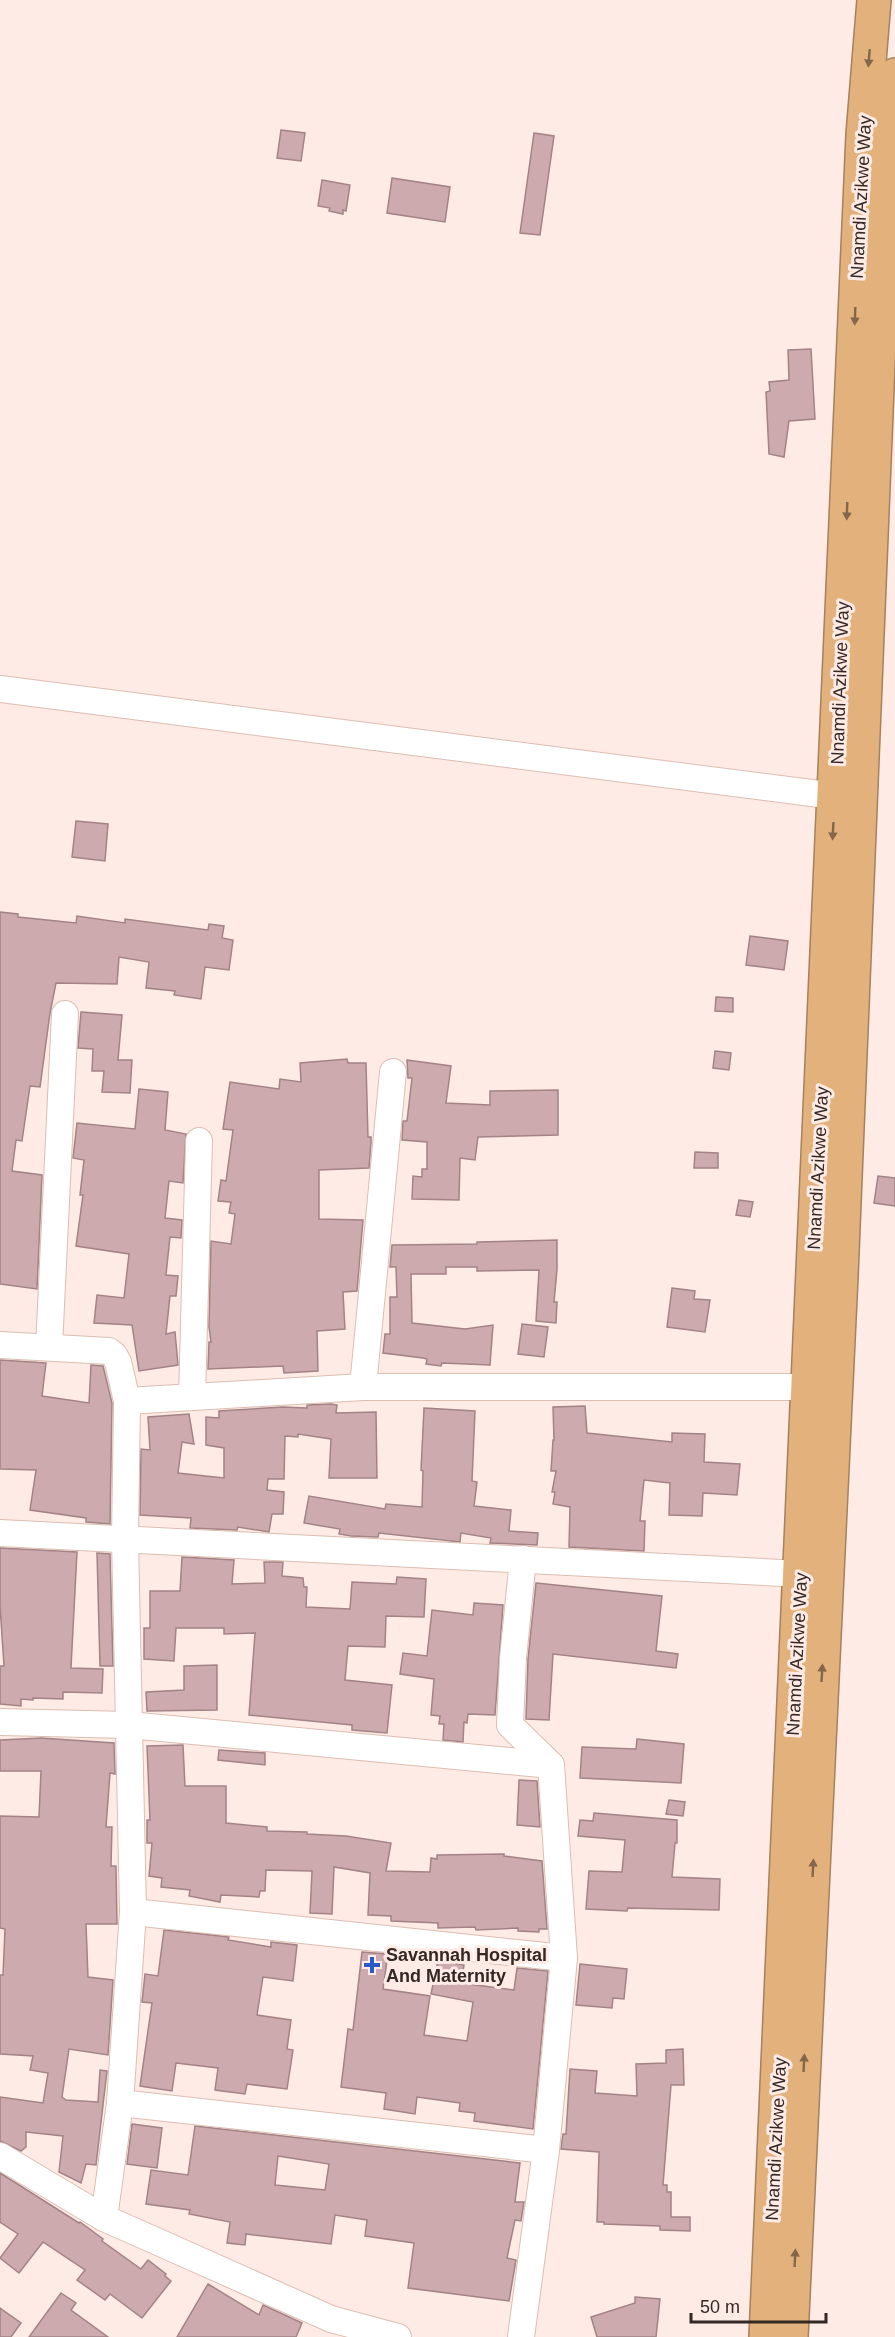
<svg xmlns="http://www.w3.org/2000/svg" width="895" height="2337" font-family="Arial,sans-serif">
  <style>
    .building { fill: #ccaaad; stroke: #a38386; stroke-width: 1.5; fill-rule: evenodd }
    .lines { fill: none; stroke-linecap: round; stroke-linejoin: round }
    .minor-casing { stroke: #dcbdb2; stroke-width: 28 }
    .highway-casing { stroke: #a6815d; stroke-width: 36 }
    .minor { stroke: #fff; stroke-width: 26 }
    .highway { stroke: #e3b17b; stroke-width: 33 }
    .oneway { fill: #83664b }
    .poi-dot { fill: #2c59c8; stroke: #ffebe5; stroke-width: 2 }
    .labels { text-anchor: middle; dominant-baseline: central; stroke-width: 6; stroke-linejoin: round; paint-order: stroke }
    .street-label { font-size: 18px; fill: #342824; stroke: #ffebe5 }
    .poi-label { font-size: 18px; font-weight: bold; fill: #342824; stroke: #ffebe5; text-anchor: start }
  </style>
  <rect width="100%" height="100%" fill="#ffebe5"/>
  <g class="building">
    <path d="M281 130 305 133 301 161 277 158Z"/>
    <path d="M534 133 554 136 540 235 520 233Z"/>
    <path d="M392 178 450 187 445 222 387 213Z"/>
    <path d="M322 180 350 185 346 211 343 210V214L329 211 330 208 318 206Z"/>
    <path d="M811 349 815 419 789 421 784 457 769 454 766 392 770 391 769 382 789 380 788 350Z"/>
    <path d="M76 821 108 824 105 861 72 857Z"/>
    <path d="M0 912 18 914V917L76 923 77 916 125 923V919L208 930 209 924 224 926 222 938 233 940 229 970 205 967 201 999 174 995 175 991 146 988 149 962 119 957 117 984 56 983 50 1013 40 1087 30 1086 22 1141 16 1140 12 1171 42 1175 37 1289 0 1284Z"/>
    <path d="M750 936 788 941 784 970 746 965Z"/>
    <path d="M716 997 733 998V1012L715 1011Z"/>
    <path d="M81 1012 122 1015 118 1060H132L130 1093 102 1092 104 1071H92L93 1049 78 1048Z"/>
    <path d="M715 1051 731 1053 729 1070 713 1068Z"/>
    <path d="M347 1059 348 1063H366L368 1137H371V1142L369 1168 319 1170V1219L363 1220 357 1291 343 1292 345 1329 317 1331 318 1371 284 1373 283 1366 208 1369 209 1342H211L209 1327 211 1241 231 1244 235 1214 229 1213 231 1202 218 1201 221 1180 226 1181 233 1130 223 1129 230 1082 279 1089 280 1079 301 1082 300 1063Z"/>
    <path d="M407 1060 451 1066 446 1103 490 1105V1091L558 1090V1135L478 1137 475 1160 460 1158 459 1200 412 1199 413 1176 422 1177V1169H427V1142L402 1140 403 1121H407L412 1078H408Z"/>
    <path d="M139 1089 168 1092 165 1130 186 1134 183 1183 169 1181 165 1218 182 1220 181 1238 170 1237 166 1275 178 1276 176 1296H170L166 1334 175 1332 178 1365 139 1371 132 1325 94 1323 97 1295 124 1298 129 1254 76 1246 83 1195H80L84 1160 73 1158 77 1123 135 1129Z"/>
    <path d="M695 1152 718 1153V1168H694Z"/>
    <path d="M878 1176 895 1178V1206L874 1203Z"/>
    <path d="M739 1200 753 1202 750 1217 736 1215Z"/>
    <path d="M557 1240V1269L554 1302H557L556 1323 536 1321 539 1270 477 1271V1267H446V1274H411L412 1323 465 1329 493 1325 490 1365 442 1363 441 1366 426 1364 427 1359 423 1358 383 1353 385 1334H390V1297H397L396 1267H390L392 1245 477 1244V1242Z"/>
    <path d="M672 1288 695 1291 694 1299 710 1300 705 1332 667 1327Z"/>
    <path d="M522 1324 548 1327 544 1357 518 1354Z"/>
    <path d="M0 1360 46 1363 42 1396 89 1403 91 1365 103 1366 112 1403 110 1524 86 1522V1518L30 1510 36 1470 0 1469Z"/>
    <path d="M331 1404 337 1405 336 1413 376 1412 377 1478H329L331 1439 298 1434V1437L285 1436 284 1479H268L267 1490 284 1492 283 1514H272L269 1532 238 1527 237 1530 190 1528 191 1518 140 1515 141 1449 150 1450 148 1417 189 1414 194 1444 182 1442 178 1473 224 1478V1448L206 1445V1417L219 1418V1411L283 1407 307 1408V1405Z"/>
    <path d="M585 1406 587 1433 672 1442V1433L705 1434 704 1462 740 1464 737 1495 703 1493 702 1516 669 1515 670 1483 644 1480 640 1521H645L644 1551 569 1547 570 1507 553 1504 555 1492H552L556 1471H551L553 1440H554L553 1407Z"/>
    <path d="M424 1408 475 1411 472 1481 477 1482 474 1506 511 1510 509 1531 538 1533 537 1545 490 1543 491 1538 461 1533 460 1542 379 1533 378 1537 351 1536 339 1534 340 1529 304 1523 309 1496 385 1509 386 1504 422 1507 423 1471 421 1470Z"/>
    <path d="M0 1548 77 1552 71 1668 103 1669 102 1693 63 1692V1699L33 1698V1700L21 1699V1706L0 1704V1666H4L0 1606Z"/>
    <path d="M97 1553 110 1554 113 1666H100Z"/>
    <path d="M182 1557 234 1560 232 1584 265 1583 264 1562H283L282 1576 303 1578 304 1587H307L306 1607 350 1609 352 1582 396 1584 397 1577 426 1579 424 1617 386 1616 385 1647 348 1646 345 1680 392 1685 387 1733 352 1730V1725L249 1715 255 1633 224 1634V1628H176L174 1661 144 1659V1628H150V1591H180Z"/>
    <path d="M536 1583 662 1596 656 1651 678 1654 676 1668 553 1654 549 1720 526 1719 528 1659Z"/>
    <path d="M474 1603 503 1605 495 1715 468 1714 467 1723 464 1722 463 1742 443 1740 444 1724H439L440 1716 431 1715 434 1679 400 1674 403 1653 427 1656 432 1610 473 1615Z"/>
    <path d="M217 1665V1710L147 1711 146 1692 184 1690V1666Z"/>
    <path d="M41 1738 114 1743 115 1774 110 1773 106 1827H112L111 1866H116L117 1924H86L88 1977 113 1980 108 2055 69 2049 62 2097 66 2100 98 2102 100 2070 107 2071 96 2165 86 2164 81 2183 59 2172 63 2136 26 2132V2147L21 2151 0 2141V2097L43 2103 48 2073 30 2070 33 2056 0 2054V1975H3L5 1929 0 1928V1816L39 1817 41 1771H0V1740Z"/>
    <path d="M637 1739 684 1744 681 1783 580 1778 582 1747 636 1749Z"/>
    <path d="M183 1745 185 1786H226V1823L267 1827V1831L307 1832V1834L346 1836 391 1843 386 1871 430 1872 431 1858 437 1859V1855L504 1854V1856L542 1861 547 1929H539V1932L518 1931V1928L476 1930 475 1927 438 1928V1923L391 1921V1916L368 1915 370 1873 334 1867 332 1914 310 1913 312 1871 266 1870 265 1891H260L259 1897 221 1895 220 1902 189 1896 190 1890 161 1887 162 1878 149 1876 152 1843H147V1820H150L147 1746Z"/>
    <path d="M219 1750 265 1753V1765L218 1760Z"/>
    <path d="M519 1780 537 1781 540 1827 517 1825Z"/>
    <path d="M669 1800 685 1802 683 1816 666 1814Z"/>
    <path d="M594 1813 677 1820V1843H675L672 1877 720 1879 719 1910 628 1908 627 1911 586 1909 589 1871 622 1872 625 1840 578 1836 580 1820 593 1821Z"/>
    <path d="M164 1930 229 1937 228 1940 271 1947V1942L297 1945 293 1981 263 1977 257 2015 291 2020 287 2049 293 2050 287 2089 247 2084 245 2094 215 2090 218 2068 176 2063 172 2091 140 2086 152 2003 142 2002 145 1974 158 1976Z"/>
    <path d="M362 1952 388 1954 383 1989 430 1996 424 2035 467 2041 473 2002 431 1994 438 1960 464 1965 461 1983 514 1990 517 1968 548 1971 533 2129 474 2121 475 2113 459 2111 460 2103 417 2097 415 2114 384 2109 386 2093 341 2087 348 2029 353 2030Z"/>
    <path d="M580 1964 627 1969 624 1999 613 1998 612 2008 576 2005Z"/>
    <path d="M683 2049 684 2085H671L663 2185H667V2192H671V2217H690V2231L660 2230V2226L604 2224V2222H597L599 2152 561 2149 563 2134H566L570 2069 597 2071 595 2093 637 2096 636 2064 666 2063V2050Z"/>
    <path d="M132 2124 162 2128 157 2168 127 2164Z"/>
    <path d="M195 2126 520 2163 515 2202H524L521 2221 515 2220 507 2258 516 2260 509 2301 408 2288 414 2243 365 2236 367 2220 335 2215 331 2244 246 2234 245 2245 227 2243 230 2222 189 2214 190 2210 146 2204 151 2170 188 2175ZM278 2156 329 2164 325 2190 275 2185Z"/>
    <path d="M0 2173 79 2223 80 2222 103 2239 102 2241 141 2269 148 2260 166 2274 165 2276 171 2281 142 2318 110 2294 105 2300 77 2280 85 2270 43 2242 19 2273 0 2258 18 2234 0 2222Z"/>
    <path d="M208 2284 259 2315 263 2305 302 2323 296 2337H177Z"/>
    <path d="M61 2293 76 2303 71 2310 108 2337H29Z"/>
    <path d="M635 2297 660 2299 656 2337H597L591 2317 635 2303Z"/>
    <path d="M0 2308 21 2323 11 2337H0Z"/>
  </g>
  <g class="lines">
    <defs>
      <g id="minor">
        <path d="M0 689 835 796"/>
        <path d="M0 1345 109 1351 114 1355 118 1362 127 1401 125 1539 133 1912 120 2103 104 2218"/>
        <path d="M49 1347 65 1014"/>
        <path d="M363 1387 393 1072"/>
        <path d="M192 1397 199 1141"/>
        <path d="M127 1401 363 1387H809"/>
        <path d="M0 1533 801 1574"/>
        <path d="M0 1722 129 1725 551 1765"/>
        <path d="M133 1912 564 1958"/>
        <path d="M120 2103 546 2150"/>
        <path d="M0 2156 104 2218 156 2241 331 2319 398 2337"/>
        <path d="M521 2337 546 2150 564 1958 551 1765 510 1725 513 1658 523 1559"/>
      </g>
      <g id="highway">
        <path d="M766 2337 863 135 874 0"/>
        <path d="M791 2337 841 1276 887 141 895 75"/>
      </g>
    </defs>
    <use href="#minor" class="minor-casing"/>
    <use href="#highway" class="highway-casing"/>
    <use href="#minor" class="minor"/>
    <use href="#highway" class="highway"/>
  </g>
  <defs><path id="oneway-solid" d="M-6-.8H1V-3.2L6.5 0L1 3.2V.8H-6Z" transform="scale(1.5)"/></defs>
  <g class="oneway">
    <use href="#oneway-solid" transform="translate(869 58) rotate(95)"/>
    <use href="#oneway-solid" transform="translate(855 316) rotate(92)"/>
    <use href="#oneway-solid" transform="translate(847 511) rotate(92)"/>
    <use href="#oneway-solid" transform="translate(833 831) rotate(93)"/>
    <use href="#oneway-solid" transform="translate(822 1673) rotate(-87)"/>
    <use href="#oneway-solid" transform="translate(813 1868) rotate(-87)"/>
    <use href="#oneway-solid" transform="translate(804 2063) rotate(-87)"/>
    <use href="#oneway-solid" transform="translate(795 2258) rotate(-87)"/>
  </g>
  <path class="poi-dot" d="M369 1956h6v6h6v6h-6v6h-6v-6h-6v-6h6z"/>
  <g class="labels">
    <g class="street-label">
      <text transform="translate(861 197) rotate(-87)">Nnamdi Azikwe Way</text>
      <text transform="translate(840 683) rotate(-88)">Nnamdi Azikwe Way</text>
      <text transform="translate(818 1168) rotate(-87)">Nnamdi Azikwe Way</text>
      <text transform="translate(797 1654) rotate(-87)">Nnamdi Azikwe Way</text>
      <text transform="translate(776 2139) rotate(-87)">Nnamdi Azikwe Way</text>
    </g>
    <g class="poi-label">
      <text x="386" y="1955">Savannah Hospital<tspan x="386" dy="21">And Maternity</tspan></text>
    </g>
  </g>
  <path d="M691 2313v9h135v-9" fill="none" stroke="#342824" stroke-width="3"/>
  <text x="700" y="2313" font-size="18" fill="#342824" stroke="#ffebe5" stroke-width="4.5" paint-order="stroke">50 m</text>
</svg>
